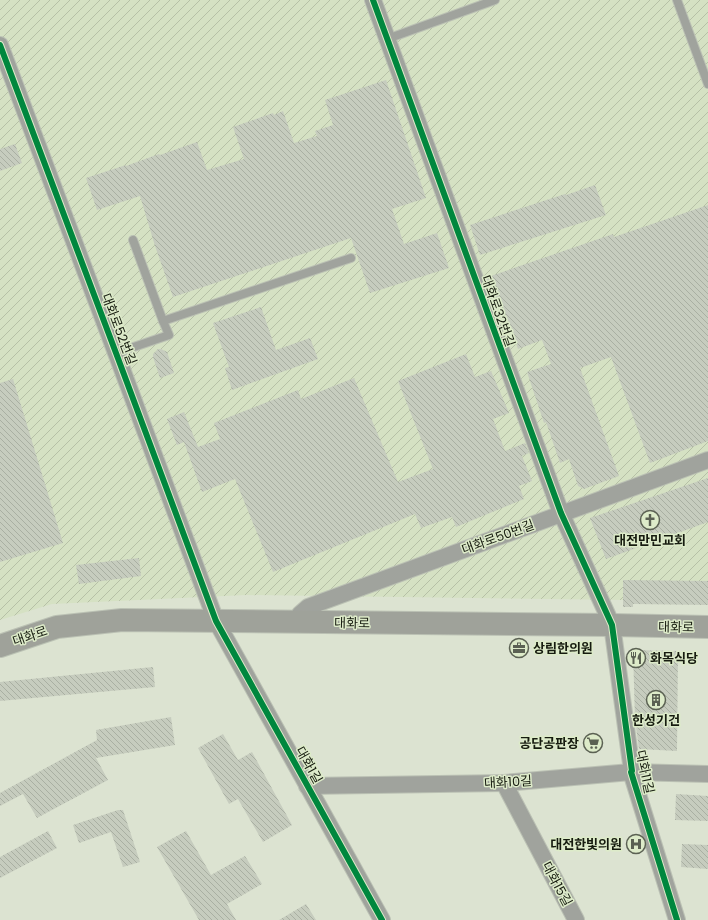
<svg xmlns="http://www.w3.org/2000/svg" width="708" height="920" font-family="Poppins,'Noto Sans KR',sans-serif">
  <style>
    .industrial { fill: url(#industrial-furrows) }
    .building { fill: url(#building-back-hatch) }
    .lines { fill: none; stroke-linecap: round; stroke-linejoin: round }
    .lane-casing { stroke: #bbc1b4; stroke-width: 10 }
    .street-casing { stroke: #bbc1b4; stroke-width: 18 }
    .secondary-casing { stroke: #bbc1b4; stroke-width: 24 }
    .lane { stroke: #a0a39d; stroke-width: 8 }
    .street { stroke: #a0a39d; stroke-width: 16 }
    .secondary { stroke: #9fa29a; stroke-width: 22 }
    .cycleway-casing { stroke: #ddebc9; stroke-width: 8 }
    .cycleway { stroke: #00873e; stroke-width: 6 }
    .labels { text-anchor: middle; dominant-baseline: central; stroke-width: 3; stroke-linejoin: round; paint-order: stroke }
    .street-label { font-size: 13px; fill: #161b0f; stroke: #ddebc9 }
    .poi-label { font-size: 13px; font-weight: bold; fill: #161b0f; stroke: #ddebc9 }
  </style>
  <defs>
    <pattern id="industrial-furrows" width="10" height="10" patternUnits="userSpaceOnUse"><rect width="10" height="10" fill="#d5e1c3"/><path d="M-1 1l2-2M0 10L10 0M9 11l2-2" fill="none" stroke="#b6c0a6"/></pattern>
    <pattern id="building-back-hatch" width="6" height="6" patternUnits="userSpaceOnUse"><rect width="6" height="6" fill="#c6ccbe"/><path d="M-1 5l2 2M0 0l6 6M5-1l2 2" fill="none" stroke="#a9afa2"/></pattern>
  </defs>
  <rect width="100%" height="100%" fill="#dce3d1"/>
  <path class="industrial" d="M0 0H708V601L246 595 52 604 0 620Z"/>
  <g class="building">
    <path d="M386 80 426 198 392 209 404 244 437 233 449 268 370 293 351 238 173 297 155 246 140 196 97 210 86 178 126 165V166L159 154 160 155 197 142 207 170 244 159 233 127 273 113 274 115 283 111 294 143 317 136 315 131 333 125 325 100Z"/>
    <path d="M15 144 22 163 0 171V149Z"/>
    <path d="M595 185 606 215 480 255 470 225 565 194 566 195Z"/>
    <path d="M708 205V441L650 463 611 357 580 368 619 476 584 489 578 486 569 459 560 463 546 422 544 423 527 372 551 364 542 340 518 349 502 304 495 306 485 278 613 234 614 237Z"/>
    <path d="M261 307 276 350 310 338 318 359 232 390 225 368 229 367 213 323Z"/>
    <path d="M158 349H161L167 352 174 373 160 378 153 357V354Z"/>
    <path d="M466 354 475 377 491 371 509 413 493 419 505 451 525 443 529 453 522 456 532 481 519 486 524 499 456 527 452 517 421 528 415 514 273 572 235 479 202 492 184 442 177 445 167 419 184 412 198 447 220 439 214 423 298 390 301 399 354 378 398 482 433 469 398 381Z"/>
    <path d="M13 379 63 543 0 562V383Z"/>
    <path d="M708 478V522L606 559 590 518Z"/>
    <path d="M139 558 141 576 79 584 76 565Z"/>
    <path d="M623 580 708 581V605L633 604V607H623Z"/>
    <path d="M633 650 678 651 677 751 639 749 635 720Z"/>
    <path d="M153 667 155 687 0 701V682Z"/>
    <path d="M171 717 175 745 96 758 108 780 37 818 23 794 0 806V793L97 740 96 730Z"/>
    <path d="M223 734 238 760 252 752 292 825 263 842 238 799 229 804 198 748Z"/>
    <path d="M676 794 708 796V821L675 820Z"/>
    <path d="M118 810H123L140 862 123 867 111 832 79 843 73 825Z"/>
    <path d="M48 831 57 848 0 878V857Z"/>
    <path d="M186 831 211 875 245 856 262 884 227 904 236 920H199L157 847Z"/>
    <path d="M682 844 708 845V869L681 867Z"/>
    <path d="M306 904 316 920H279Z"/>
  </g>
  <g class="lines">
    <defs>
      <g id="lane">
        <path d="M677 0 708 84"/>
        <path d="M387 39 495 0"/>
        <path d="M133 240 163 321"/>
        <path d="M116 353 169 335 163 321 351 258"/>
      </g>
      <g id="street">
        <path d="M373 0 561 513 612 625 632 771 631 772 677 920"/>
        <path d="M0 45 116 353 216 621 382 920"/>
        <path d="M295 622 300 614 308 607 708 460"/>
        <path d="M504 783 576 920"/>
        <path d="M307 786 504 783 631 772 708 774"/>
      </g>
      <path id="secondary" d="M0 646 57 627 122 620 612 625 708 627"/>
    </defs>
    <use href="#lane" class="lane-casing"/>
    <use href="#street" class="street-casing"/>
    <use href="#secondary" class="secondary-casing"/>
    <use href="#lane" class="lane"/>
    <use href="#street" class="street"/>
    <use href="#secondary" class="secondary"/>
    <defs>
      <g id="cycleway">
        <path d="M373 0 561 513 612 625 632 771 631 772 677 920"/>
        <path d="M0 45 116 353 216 621 382 920"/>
      </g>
    </defs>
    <use href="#cycleway" class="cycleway-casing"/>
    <use href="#cycleway" class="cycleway"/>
  </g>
  <defs>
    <symbol id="church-ring" viewBox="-11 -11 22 22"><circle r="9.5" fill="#ddebc9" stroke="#5b6153" stroke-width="1.5"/><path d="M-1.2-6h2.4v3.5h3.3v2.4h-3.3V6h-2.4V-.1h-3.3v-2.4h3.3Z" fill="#5b6153"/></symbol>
    <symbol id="office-ring" viewBox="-11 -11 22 22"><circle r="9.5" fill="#ddebc9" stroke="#5b6153" stroke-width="1.5"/><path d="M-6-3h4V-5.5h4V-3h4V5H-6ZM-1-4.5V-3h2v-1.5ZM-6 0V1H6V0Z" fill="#5b6153"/></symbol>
    <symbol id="restaurant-ring" viewBox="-11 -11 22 22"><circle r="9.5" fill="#ddebc9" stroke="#5b6153" stroke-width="1.5"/><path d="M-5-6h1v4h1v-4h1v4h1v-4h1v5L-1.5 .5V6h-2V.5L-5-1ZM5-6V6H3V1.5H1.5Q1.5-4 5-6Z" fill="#5b6153"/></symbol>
    <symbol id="building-ring" viewBox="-11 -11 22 22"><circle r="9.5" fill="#ddebc9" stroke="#5b6153" stroke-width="1.5"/><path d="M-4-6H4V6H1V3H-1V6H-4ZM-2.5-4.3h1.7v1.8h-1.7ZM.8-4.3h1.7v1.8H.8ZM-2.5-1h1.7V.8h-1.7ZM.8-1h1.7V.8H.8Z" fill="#5b6153"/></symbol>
    <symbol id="supermarket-ring" viewBox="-11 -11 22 22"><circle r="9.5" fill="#ddebc9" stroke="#5b6153" stroke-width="1.5"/><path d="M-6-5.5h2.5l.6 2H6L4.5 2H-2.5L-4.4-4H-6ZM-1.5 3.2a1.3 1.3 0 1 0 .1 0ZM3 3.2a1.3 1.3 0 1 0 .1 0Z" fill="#5b6153"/></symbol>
    <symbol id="hospital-ring" viewBox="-11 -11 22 22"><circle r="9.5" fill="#ddebc9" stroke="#5b6153" stroke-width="1.5"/><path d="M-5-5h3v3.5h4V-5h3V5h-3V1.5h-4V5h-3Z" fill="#5b6153"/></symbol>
  </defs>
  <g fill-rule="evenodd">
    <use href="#church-ring" x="639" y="509" width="22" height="22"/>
    <use href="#office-ring" x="508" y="637" width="22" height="22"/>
    <use href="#restaurant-ring" x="625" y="647" width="22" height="22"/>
    <use href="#building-ring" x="645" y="689" width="22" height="22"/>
    <use href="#supermarket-ring" x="582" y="732" width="22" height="22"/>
    <use href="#hospital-ring" x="625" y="833" width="22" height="22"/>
  </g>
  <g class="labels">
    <g class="street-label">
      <text transform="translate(498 311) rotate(70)">대화로32번길</text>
      <text transform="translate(119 329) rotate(69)">대화로52번길</text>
      <text transform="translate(498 537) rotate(-20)">대화로50번길</text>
      <text transform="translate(352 623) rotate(1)">대화로</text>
      <text transform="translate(676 627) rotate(1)">대화로</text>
      <text transform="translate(30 636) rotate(-19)">대화로</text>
      <text transform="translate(309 765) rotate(61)">대화1길</text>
      <text transform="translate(645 772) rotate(78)">대화11길</text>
      <text transform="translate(508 782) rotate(-3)">대화10길</text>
      <text transform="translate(557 884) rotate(62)">대화15길</text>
    </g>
    <g class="poi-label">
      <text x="650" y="540">대전만민교회</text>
      <text x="533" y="648" text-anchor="start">상림한의원</text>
      <text x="650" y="658" text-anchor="start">화목식당</text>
      <text x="656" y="720">한성기건</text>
      <text x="579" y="743" text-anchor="end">공단공판장</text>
      <text x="622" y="844" text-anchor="end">대전한빛의원</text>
    </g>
  </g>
</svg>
